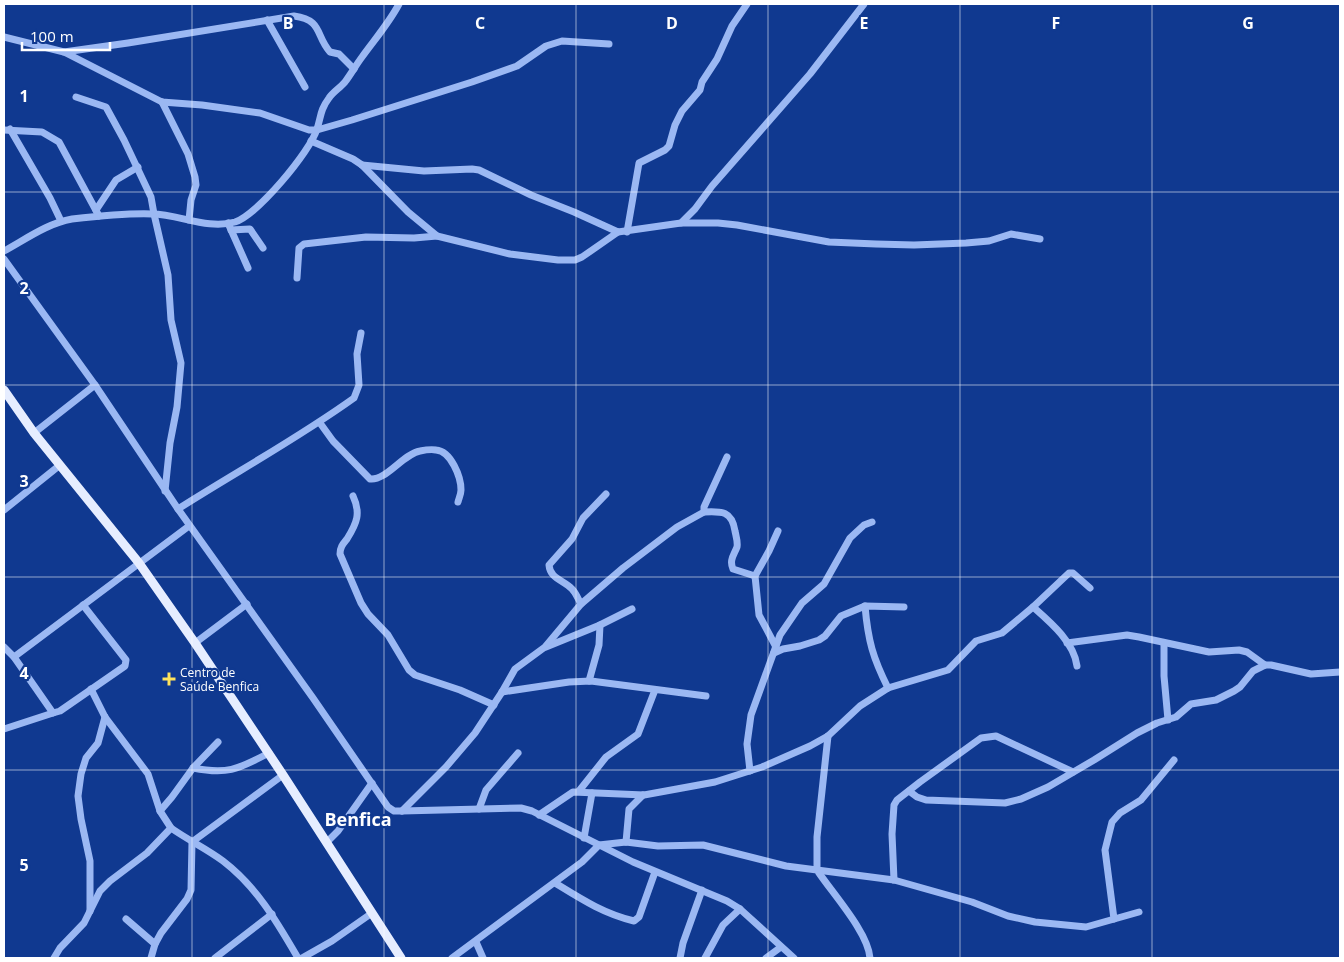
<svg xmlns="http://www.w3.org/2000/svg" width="1344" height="962" font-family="'Open Sans',sans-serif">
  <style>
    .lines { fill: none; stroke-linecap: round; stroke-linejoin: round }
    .minor { stroke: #9bb8f3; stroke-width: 7 }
    .major { stroke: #e6edff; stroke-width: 9 }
    .grid { fill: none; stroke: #fff; stroke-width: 1; stroke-opacity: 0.55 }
    .poi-dot { fill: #ffe35c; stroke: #103990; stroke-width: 2 }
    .labels { text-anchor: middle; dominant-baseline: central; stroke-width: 4.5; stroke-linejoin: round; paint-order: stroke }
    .poi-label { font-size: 12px; fill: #fff; stroke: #103990; text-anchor: start }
    .district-label { font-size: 18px; font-weight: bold; fill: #fff; stroke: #103990 }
    .grid-label { font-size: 16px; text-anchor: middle; font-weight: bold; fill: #fff; stroke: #103990; stroke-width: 4.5; stroke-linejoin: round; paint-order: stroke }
  </style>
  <rect width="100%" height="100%" fill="#103990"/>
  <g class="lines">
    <g class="minor">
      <path d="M267 20 305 87"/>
      <path d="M4 37 64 52 162 102 202 105 260 113 309 130H317L352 120 472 82 517 66 546 46 562 41 609 44"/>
      <path d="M64 52 128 43 294 16C323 20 315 35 330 52L339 54 354 69"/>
      <path d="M76 97 106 107 124 140 151 197 154 214 168 275 171 320 181 363 177 407 170 443 165 491"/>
      <path d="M162 102 188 154 195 177 196 185 191 200 189 220"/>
      <path d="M10 129 50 198 61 221"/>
      <path d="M4 130 42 132 59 142 99 216"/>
      <path d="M311 141 353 159 362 165 408 212 437 236 510 254 558 260H575L582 257 618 232"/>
      <path d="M362 165 424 171 472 169 479 170 531 195 574 212 618 232 681 223 695 209 712 186 810 74 864 4"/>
      <path d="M96 210 116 180 138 167"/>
      <path d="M228 223 248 268"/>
      <path d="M681 223H718L737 225 829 242 876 244 914 245 966 243 989 241 1011 234 1040 239"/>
      <path d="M231 230 250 229 263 248"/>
      <path d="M627 232 639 163 665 150 669 146 675 125 682 111 700 90 702 82 717 59 732 26 747 4"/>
      <path d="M4 251C26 239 48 223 72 219 99 216 126 213 152 214 179 214 207 230 235 222 257 215 310 152 317 129 321 117 320 110 329 98 333 92 340 88 345 82 351 74 356 65 362 57 375 39 389 23 399 4"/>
      <path d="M4 259 95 385 178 509 313 698 388 807 394 811H402L521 808 532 811 633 862 727 901 740 909 794 958"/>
      <path d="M297 278 299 248 304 244 366 237 414 238 437 236"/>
      <path d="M320 423 333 441 370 479C386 481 403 454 420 451 425 450 431 449 436 450 451 451 461 477 461 490 461 494 459 498 458 502"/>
      <path d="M34 433 95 385"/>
      <path d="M353 496C361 513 357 523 347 539 343 544 340 547 340 554L361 603 368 614 388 635 409 670 415 675 460 690 494 705"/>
      <path d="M178 509C236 472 297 439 354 398L359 385 357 354 361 333"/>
      <path d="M4 510 60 465"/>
      <path d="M704 512C722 511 732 511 735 531 736 536 738 542 737 547 734 555 729 560 733 569L755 576"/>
      <path d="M581 604C578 599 576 593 572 589 564 580 550 579 549 565L572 539 583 518 606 494"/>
      <path d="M865 606C868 641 873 658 888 688"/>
      <path d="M1033 607 1069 573H1073L1090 588"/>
      <path d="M195 643 247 604"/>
      <path d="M1067 643 1127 635 1139 637 1209 652 1239 650 1247 652 1265 665"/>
      <path d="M1164 643V676L1168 720"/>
      <path d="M4 647 14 657 53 713 60 711 125 666 126 660 83 605"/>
      <path d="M546 647 600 625 632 609"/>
      <path d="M776 647 759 615 755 576 769 551 778 531"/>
      <path d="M774 653 783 649 800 646 819 640 825 636 841 616 865 606 904 607"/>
      <path d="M14 657 189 526"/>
      <path d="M589 681 599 645 600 625"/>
      <path d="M91 689 105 717 148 774 160 811 171 828C188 840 207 849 223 861 257 887 277 922 298 958"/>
      <path d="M502 692 569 682 591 681 706 696"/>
      <path d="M4 729 53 713"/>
      <path d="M828 736 817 837V870L894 880 972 902 1008 916 1035 922 1086 927 1139 912"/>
      <path d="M193 768C228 775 238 769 269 753"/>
      <path d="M750 771 747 744 751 715 780 635 802 603 824 584 850 538 864 525 872 522"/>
      <path d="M579 791 606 757 638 734 655 690"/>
      <path d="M909 791 917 797 926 800 1005 803 1021 799 1048 787 1094 760 1137 733 1157 723 1176 717 1191 704 1216 700 1234 691 1240 687 1253 671 1265 665H1271L1311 674 1340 672"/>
      <path d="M479 809 486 790 518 753"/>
      <path d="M160 811 172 797 193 768 218 742"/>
      <path d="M402 811 446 767 475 733 502 692 515 669 545 647 581 604 623 568 677 527 704 512V507L727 457"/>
      <path d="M539 815 573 792 644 795 715 782 762 767 810 746 828 736 860 706 888 688 948 670 976 641 1002 633 1033 607C1050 622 1074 642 1077 666"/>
      <path d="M584 838 592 793"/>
      <path d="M327 842 338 831 372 783"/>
      <path d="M626 842 629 809 643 795"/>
      <path d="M894 880 892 834 894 805 897 800 920 782 981 738 996 736 1073 772"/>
      <path d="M555 883C581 899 604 914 634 921L639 917 655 872"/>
      <path d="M90 911V861L81 819 78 796 81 774 86 758 98 743 105 717"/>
      <path d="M126 919 155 944"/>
      <path d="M1114 919 1105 850 1112 822 1120 813 1141 800 1174 760"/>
      <path d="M476 942 483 958"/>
      <path d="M54 958 60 948 84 923 100 891 110 881 147 853 171 828"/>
      <path d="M151 958 155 944 161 933 187 899 191 890 192 842 283 775"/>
      <path d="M215 958 272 914"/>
      <path d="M302 958 332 941 372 913"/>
      <path d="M452 958 582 862 599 845 626 842 658 846 703 845 786 866 817 870C832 893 868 932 870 958"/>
      <path d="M680 958 683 943 702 890"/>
      <path d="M705 958 723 925 740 909"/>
      <path d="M766 958 781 947"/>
    </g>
    <path class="major" d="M4 390 34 433 139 563 195 643 283 775 401 958"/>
  </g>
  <path class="grid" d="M192 4V958M384 4V958M576 4V958M768 4V958M960 4V958M1152 4V958M4 192H1340M4 385H1340M4 577H1340M4 770H1340"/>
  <path class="poi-dot" d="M166.5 671.5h5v5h5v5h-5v5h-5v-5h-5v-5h5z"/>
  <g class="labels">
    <g class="poi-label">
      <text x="180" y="672">Centro de<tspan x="180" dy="14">Saúde Benfica</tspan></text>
    </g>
    <g class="district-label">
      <text x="358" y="819">Benfica</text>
    </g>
  </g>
  <g class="grid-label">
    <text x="288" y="29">B</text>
    <text x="480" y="29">C</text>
    <text x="672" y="29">D</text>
    <text x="864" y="29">E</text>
    <text x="1056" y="29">F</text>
    <text x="1248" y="29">G</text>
    <text x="24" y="102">1</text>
    <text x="24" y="294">2</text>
    <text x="24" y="487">3</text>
    <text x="24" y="679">4</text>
    <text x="24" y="871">5</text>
  </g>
  <rect width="1344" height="962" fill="none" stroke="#ffffff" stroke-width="10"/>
  <path d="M22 42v8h88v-8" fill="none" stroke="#ffffff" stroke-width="2.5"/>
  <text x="30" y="42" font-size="15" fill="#ffffff" stroke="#103990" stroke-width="4" paint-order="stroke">100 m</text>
</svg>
